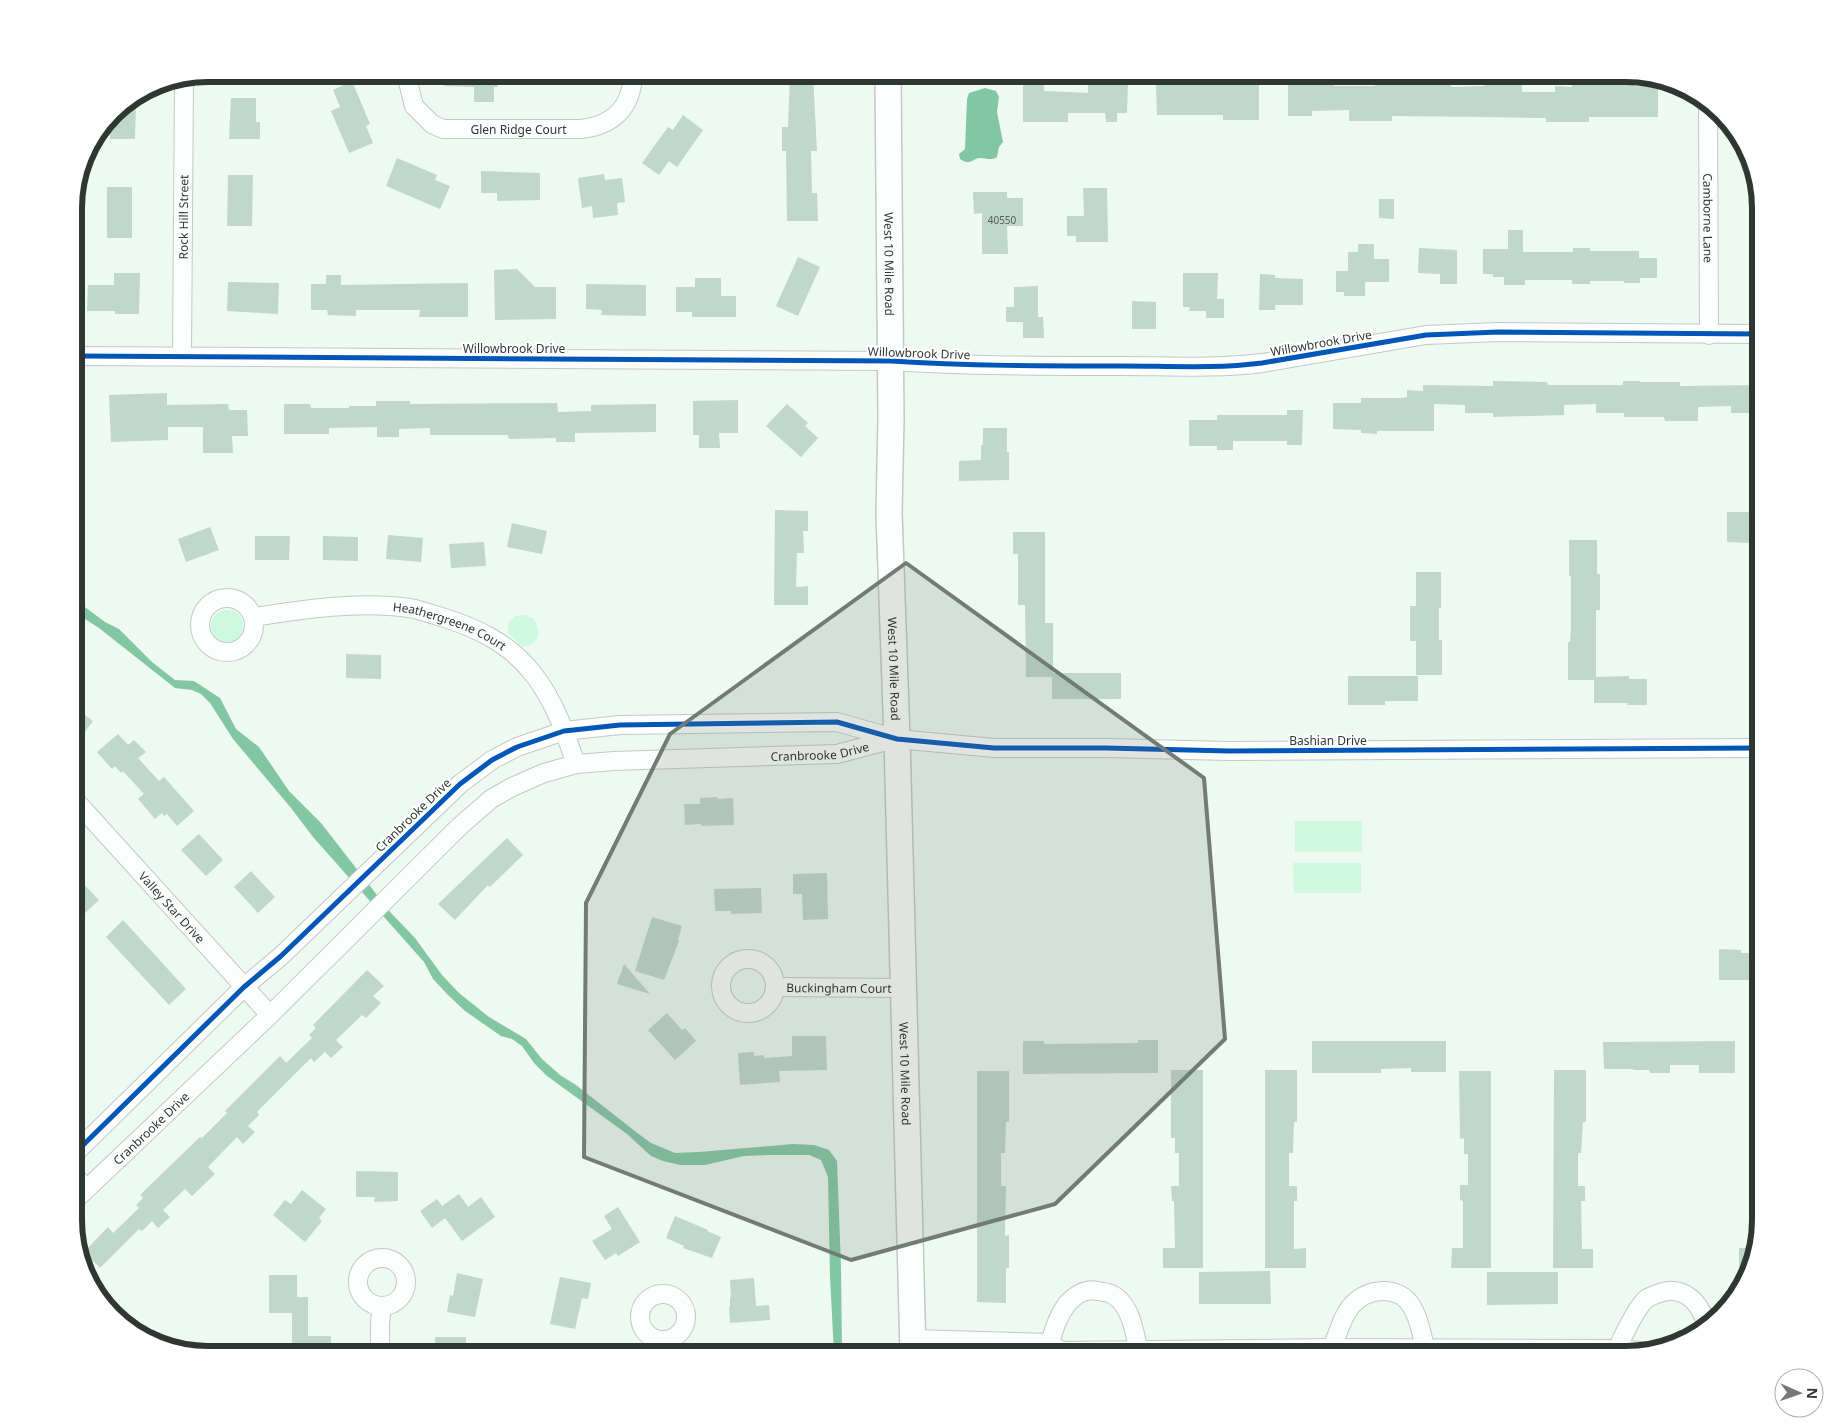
<svg xmlns="http://www.w3.org/2000/svg" width="1834" height="1428" font-family="'Noto Sans',sans-serif">
  <style>
    .green { fill: #cef8e0 }
    .water { fill: #82c6a4 }
    .building { fill: #c0d7cb }
    .lines { fill: none; stroke-linecap: round; stroke-linejoin: round }
    .minor-casing { stroke: #c1c9c4; stroke-width: 20 }
    .secondary-casing { stroke: #c1c9c4; stroke-width: 28 }
    .minor { stroke: #fcfefd; stroke-width: 18 }
    .secondary { stroke: #fcfefd; stroke-width: 25 }
    .cycleway-casing { stroke: #fff; stroke-width: 8 }
    .cycleway { stroke: #0057b8; stroke-width: 5 }
    .marked { fill: #727b75; fill-opacity: 0.2; stroke: #727b75; stroke-width: 4; stroke-linejoin: round }
    .labels { text-anchor: middle; dominant-baseline: central; stroke-width: 4; stroke-linejoin: round; paint-order: stroke }
    .number-label { font-size: 10px; fill: #535f58 }
    .street-label { font-size: 12px; fill: #2f3732; stroke: #fff }
    .rim { fill: none; stroke: #2f3732; stroke-width: 6 }
  </style>
  <rect width="100%" height="100%" fill="#eef9f2"/>
  <g class="green">
    <circle cx="227" cy="626" r="16"/>
    <path d="M525 615 534 619C541 634 540 642 523 647L508 633V623L515 616Z"/>
    <rect x="1295" y="821" width="67" height="31"/>
    <path d="M1293 863H1361V893H1294Z"/>
  </g>
  <g class="water">
    <path d="M985 88 996 91 999 97 997 112 1003 142 999 147 997 157C991 161 987 158 980 158 971 159 971 166 960 159L959 154 965 149 967 99 969 93Z"/>
    <path d="M74 599 105 622 119 629 152 662 175 680 194 681 220 698 236 729 259 747 289 791 321 823 391 913 415 938 442 975 459 993 489 1017 526 1039 542 1059 560 1075 576 1085 640 1135 651 1143 675 1153 699 1152 793 1144 814 1145 829 1150 837 1161 841 1266 842 1354H834L830 1277 828 1177 821 1160 809 1155H772L744 1156 705 1165H680L663 1161 651 1156 627 1134 547 1076 534 1063 522 1046 512 1039 501 1036 465 1011 449 996 433 979 424 962 313 837 291 808 233 739 210 703 201 694 192 690 175 688 99 628 74 612Z"/>
  </g>
  <g class="building">
    <path d="M444 74H498V87H494V102H474V87L444 86Z"/>
    <path d="M790 74H813L817 151H811L812 193H817L818 221H787L786 151H782V127H788Z"/>
    <path d="M1375 78H1436V85H1451V87L1484 86V79H1505V82H1522V92H1555V86L1572 87V79H1634V86L1658 87V117H1589V122H1546V118L1484 117 1392 116V121H1349V110L1312 111V116H1288V82L1325 79V82H1334V86H1375Z"/>
    <path d="M1104 79H1118V83H1128L1127 113H1117V122H1106L1105 113H1068V122H1023V84H1044V91L1088 93V84H1105Z"/>
    <path d="M1173 79 1251 80 1250 84H1259V120H1223V115H1157L1156 84H1173Z"/>
    <path d="M352 81 370 124 366 126 373 143 349 153 331 111 340 107 333 90Z"/>
    <path d="M136 98 135 139H110V119L120 107Z"/>
    <path d="M231 98H256V122H260V139H229Z"/>
    <path d="M683 115 703 130 677 167 669 161 659 175 642 163 668 127 673 130Z"/>
    <path d="M397 158 437 175 435 180 450 186 440 209 386 186Z"/>
    <path d="M481 171 540 173V200L497 201V193H481Z"/>
    <path d="M604 174 605 180 622 178 625 202 617 203 618 215 593 218 592 206 582 208 578 178Z"/>
    <path d="M228 175H253L252 226H227Z"/>
    <rect x="107" y="187" width="25" height="51"/>
    <path d="M1083 188H1107L1108 242H1076V236H1067V216H1084Z"/>
    <path d="M973 192H1007V198H1023V226H1007L1008 254H982V213L974 214Z"/>
    <path d="M1379 199H1394V219L1379 218Z"/>
    <path d="M1508 230H1523V252H1573V248H1590V251H1639V258H1657V278H1640V283H1624V281H1590V284H1572V280H1525V285H1504V277H1493V274H1483V249H1508Z"/>
    <path d="M1358 244H1374V259H1389V282H1365V296H1344V292H1336V271H1348V252H1358Z"/>
    <path d="M1419 248 1457 250V284H1440V274L1418 273Z"/>
    <path d="M798 257 820 267 798 316 776 306Z"/>
    <path d="M517 269 535 287H556V319L495 320 494 270Z"/>
    <path d="M114 273H140L139 314H115V311H87L88 285H114Z"/>
    <path d="M1183 273H1218L1217 299H1224V318H1206V311H1189L1190 307H1183Z"/>
    <path d="M1260 274 1275 275V278L1303 279V305H1275V310H1259Z"/>
    <path d="M326 275H341V285L468 283V317H419L420 310H356V316L328 315 327 310H311V284H326Z"/>
    <path d="M695 278H721V296H736V317H692V312H676V287H695Z"/>
    <path d="M228 282 279 283 278 314 227 311Z"/>
    <path d="M586 284 646 285V316L601 315 602 310 586 309Z"/>
    <path d="M1038 286V317H1043L1044 338H1023V322H1006V307H1014V287Z"/>
    <path d="M1132 301 1156 302V329H1132Z"/>
    <path d="M1493 381 1547 382 1548 385H1623V381H1640V382H1680V386L1760 385V413H1731V406L1698 407V421H1665L1664 417H1624V413H1596V404L1564 405V415L1493 417V413H1465V405L1434 404V431H1377V434L1361 433V430L1333 429V403H1361V398H1402L1407 397V390L1423 391V385L1493 386Z"/>
    <path d="M167 393V405L228 404 229 410H247L248 436H232L233 453H203V427H168V440L111 442 109 395Z"/>
    <path d="M738 400V433H719L720 448H699V435H693V401Z"/>
    <path d="M376 401H410V404L557 403 558 412 591 411V405L656 404V432L575 433V442H556V438L509 439 508 435H430V428L399 429V437H377V427L329 428V434H284V404H310L311 408H349V406H376Z"/>
    <path d="M787 404 808 423 805 426 818 438 801 457 766 426Z"/>
    <path d="M1287 410H1303L1302 445H1287V441H1233V450H1217V446H1189V420H1217V415H1287Z"/>
    <path d="M983 428H1007V452H1009V480L959 481V461L981 460V445H983Z"/>
    <path d="M775 510 808 511V531H803L804 553H797L796 587 808 586V605H774Z"/>
    <path d="M1727 512H1760V538H1749V543L1727 542Z"/>
    <path d="M512 523 547 531 542 554 507 547Z"/>
    <path d="M210 527 219 550 186 562 178 539Z"/>
    <path d="M1013 532H1045V623H1053V673H1121V699H1052V677H1026L1025 605H1018V554H1013Z"/>
    <path d="M388 535 423 538 421 562 386 559Z"/>
    <path d="M255 536H290L289 560H255Z"/>
    <path d="M323 536 358 537V561L323 560Z"/>
    <path d="M1569 540H1597V574H1600V610H1596V677L1629 676V679H1647V705H1627L1628 703H1594V680H1568V642H1570L1571 626V576H1569Z"/>
    <path d="M484 542 486 566 451 568 449 544Z"/>
    <path d="M1416 572H1441V608H1439V640H1442V675H1416V641H1410V606H1416Z"/>
    <path d="M346 654 381 655V679L346 678Z"/>
    <path d="M1348 676H1418V701H1385V705H1348Z"/>
    <path d="M74 707 93 721 74 747Z"/>
    <path d="M118 734 128 745 134 740 146 752 138 758 159 781 164 777 194 811 177 826 167 814 164 816 162 813 155 819 138 799 144 794 123 771 121 773 115 766 112 769 97 752Z"/>
    <path d="M717 797 718 799 733 798 734 825 701 826V824L685 825 684 804H700V798Z"/>
    <path d="M199 834 223 860 206 876 181 850Z"/>
    <path d="M507 838 523 855 490 887 488 885 455 920 438 904Z"/>
    <path d="M251 871 275 897 258 913 234 887Z"/>
    <path d="M827 873 828 919 803 920 802 894H793V874Z"/>
    <path d="M74 874 99 900 82 916 74 908Z"/>
    <path d="M761 888 762 913 731 914V911H715L714 889Z"/>
    <path d="M652 917 682 926 678 940 679 941 664 980 635 971Z"/>
    <path d="M123 920 186 989 169 1005 106 937Z"/>
    <path d="M1719 949 1741 950V953H1758L1759 958H1760V980H1719Z"/>
    <path d="M624 964 650 994 617 984Z"/>
    <path d="M367 970 384 986 373 996 381 1003 366 1018 362 1015 336 1040 343 1047 331 1058 325 1052 314 1062 311 1058 257 1112 259 1115 248 1126 255 1132 243 1144 237 1137 208 1167 215 1174 192 1196 185 1189 163 1210 170 1217 158 1228 152 1221 142 1231 139 1229 100 1268 84 1252 108 1227 113 1233 139 1208 136 1205 143 1198 140 1195 200 1137 202 1138 227 1113 225 1111 280 1056 286 1063 312 1038 309 1035 316 1028 313 1025Z"/>
    <path d="M667 1013 682 1030 685 1028 696 1041 675 1060 648 1030Z"/>
    <path d="M792 1036H826L827 1070 779 1071 780 1082 740 1085 738 1053 754 1052V1056L764 1055V1058L792 1056Z"/>
    <path d="M1138 1040H1158V1073L1023 1074V1041H1044V1044L1138 1043Z"/>
    <path d="M1312 1041H1446V1072H1411V1068L1381 1069V1073H1312Z"/>
    <path d="M1735 1041V1073H1699V1065H1670V1073H1650L1649 1070H1633V1069H1604L1603 1042Z"/>
    <path d="M1171 1070H1203V1268H1163V1248H1175L1174 1201H1172L1171 1186H1179V1153H1175V1138H1171Z"/>
    <path d="M1265 1070H1297V1122H1294L1293 1153H1289V1186H1297V1201H1294V1249L1306 1248V1268H1265Z"/>
    <path d="M1554 1070H1586V1122H1583L1581 1153H1578V1186H1585V1201H1581L1582 1249H1593V1268H1553Z"/>
    <path d="M977 1071H1009V1122H1006L1005 1153H1001V1186H1006L1005 1236 1009 1235V1268H1006V1303L977 1302Z"/>
    <path d="M1459 1071H1491V1268H1451L1452 1248H1463V1201L1460 1200V1185H1468V1154H1464V1138L1460 1139Z"/>
    <path d="M356 1171 398 1172V1201L374 1202 375 1197H356Z"/>
    <path d="M302 1190 326 1209 319 1218 322 1221 305 1242 273 1215 285 1200 291 1204Z"/>
    <path d="M459 1194 468 1207 481 1197 495 1217 462 1241 445 1218 432 1228 420 1211 437 1199 442 1206Z"/>
    <path d="M618 1207 640 1242 618 1256 616 1253 605 1260 592 1241 612 1229 604 1216Z"/>
    <path d="M675 1216 708 1230 707 1231 721 1237 712 1258 683 1248 684 1246 666 1238Z"/>
    <path d="M1739 1248H1756L1751 1267H1739Z"/>
    <path d="M1270 1271 1271 1304H1199V1272Z"/>
    <path d="M1487 1272H1558V1304L1487 1305Z"/>
    <path d="M457 1273 483 1279 475 1317 447 1312 450 1295 453 1296Z"/>
    <path d="M269 1275H297V1297H308V1336H331V1354H292V1313H269Z"/>
    <path d="M560 1277 591 1283 588 1299 582 1298 575 1329 550 1324Z"/>
    <path d="M754 1278 756 1306 769 1305 770 1320 730 1323 729 1307H730V1297H731L730 1280Z"/>
    <rect x="435" y="1337" width="31" height="17"/>
  </g>
  <g class="lines">
    <defs>
      <g id="minor">
        <path id="s1" d="M406 74 414 106 432 124 443 129H582C614 125 632 107 633 74"/>
        <path id="s2" d="M1708 102 1709 335"/>
        <path d="M74 356 891 361C968 366 1044 366 1122 366 1168 366 1215 369 1262 363L1426 335 1498 332 1760 334"/>
        <path id="s3" d="M182 356 184 79"/>
        <circle cx="227" cy="625" r="27"/>
        <path id="s4" d="M254 617C304 609 358 601 409 608 418 609 427 613 435 615 473 626 509 642 534 675 555 702 565 733 576 764"/>
        <path id="s5" d="M74 799 270 1015"/>
        <circle cx="748" cy="986" r="27"/>
        <path id="s6" d="M775 987 903 988"/>
        <path d="M74 1154 244 987 281 956 460 784 492 760 517 747 564 731 620 725 837 722 897 739 994 748H1106L1229 751 1760 748"/>
        <path d="M74 1176 87 1188"/>
        <path id="s7" d="M74 1201 270 1015 460 826 491 799 512 787 544 773 576 764 614 761 837 754 894 739"/>
        <circle cx="382" cy="1282" r="24"/>
        <circle cx="663" cy="1317" r="23"/>
        <path d="M912 1339 1050 1343 1061 1351 1332 1348 1617 1349 1640 1351"/>
        <path d="M1050 1343C1054 1329 1058 1316 1067 1304 1075 1295 1086 1288 1097 1291 1102 1292 1109 1292 1113 1295 1130 1304 1135 1332 1138 1349"/>
        <path d="M1332 1348C1338 1334 1342 1316 1352 1305 1367 1288 1399 1284 1412 1307 1419 1319 1422 1334 1425 1348"/>
        <path d="M1617 1349C1625 1333 1632 1315 1644 1301 1647 1297 1652 1296 1657 1294 1681 1284 1699 1300 1706 1323"/>
        <path d="M380 1354V1323L382 1306"/>
      </g>
      <g id="secondary">
        <path id="s8" d="M888 74 891 419 889 513 897 739 913 1354"/>
      </g>
    </defs>
    <use href="#minor" class="minor-casing"/>
    <use href="#secondary" class="secondary-casing"/>
    <use href="#minor" class="minor"/>
    <use href="#secondary" class="secondary"/>
    <defs>
      <g id="cycleway">
        <path d="M74 356 891 361C968 366 1044 366 1122 366 1168 366 1215 369 1262 363L1426 335 1498 332 1760 334"/>
        <path d="M74 1154 244 987 281 956 460 784 492 760 517 747 564 731 620 725 837 722 897 739 994 748H1106L1229 751 1760 748"/>
      </g>
    </defs>
    <use href="#cycleway" class="cycleway-casing"/>
    <use href="#cycleway" class="cycleway"/>
  </g>
  <path class="marked" d="M906 563 1204 778 1225 1039 1055 1204 851 1260 584 1157 586 903 670 734Z"/>
  <g class="labels">
    <g class="number-label">
      <text x="1002" y="220">40550</text>
    </g>
    <g class="street-label">
      <text stroke="none"><textPath href="#s1" startOffset="146">Glen Ridge Court</textPath></text>
      <text stroke="none"><textPath href="#s3" startOffset="139">Rock Hill Street</textPath></text>
      <text stroke="none"><textPath href="#s2" startOffset="116">Camborne Lane</textPath></text>
      <text stroke="none"><textPath href="#s8" startOffset="190">West 10 Mile Road</textPath></text>
      <text transform="translate(1321 343) rotate(-10)">Willowbrook Drive</text>
      <text x="514" y="348">Willowbrook Drive</text>
      <text transform="translate(919 353) rotate(2)">Willowbrook Drive</text>
      <text stroke="none"><textPath href="#s4" startOffset="200">Heathergreene Court</textPath></text>
      <text stroke="none"><textPath href="#s8" startOffset="595">West 10 Mile Road</textPath></text>
      <text x="1328" y="740">Bashian Drive</text>
      <text stroke="none"><textPath href="#s7" startOffset="916">Cranbrooke Drive</textPath></text>
      <text transform="translate(413 815) rotate(-44)">Cranbrooke Drive</text>
      <text stroke="none"><textPath href="#s5" startOffset="146">Valley Star Drive</textPath></text>
      <text stroke="none"><textPath href="#s6" startOffset="64">Buckingham Court</textPath></text>
      <text stroke="none"><textPath href="#s8" startOffset="1000">West 10 Mile Road</textPath></text>
      <text stroke="none"><textPath href="#s7" startOffset="106">Cranbrooke Drive</textPath></text>
    </g>
  </g>
  <path d="M0 0H1834V1428H0ZM208 82H1626A126 126 0 0 1 1752 208V1220A126 126 0 0 1 1626 1346H208A126 126 0 0 1 82 1220V208A126 126 0 0 1 208 82Z" fill="#fff" fill-rule="evenodd"/>
  <path class="rim" d="M208 82H1626A126 126 0 0 1 1752 208V1220A126 126 0 0 1 1626 1346H208A126 126 0 0 1 82 1220V208A126 126 0 0 1 208 82Z"/>
  <g transform="translate(1799 1393) rotate(92)"><circle r="24" fill="#ffffff" stroke="#acafad"/>
  <path d="M0-4L9 19L0 12L-9 19Z" fill="#727b75"/>
  <text y="-8" font-size="14" font-weight="bold" text-anchor="middle" fill="#2f3732">N</text>
  </g>
</svg>
